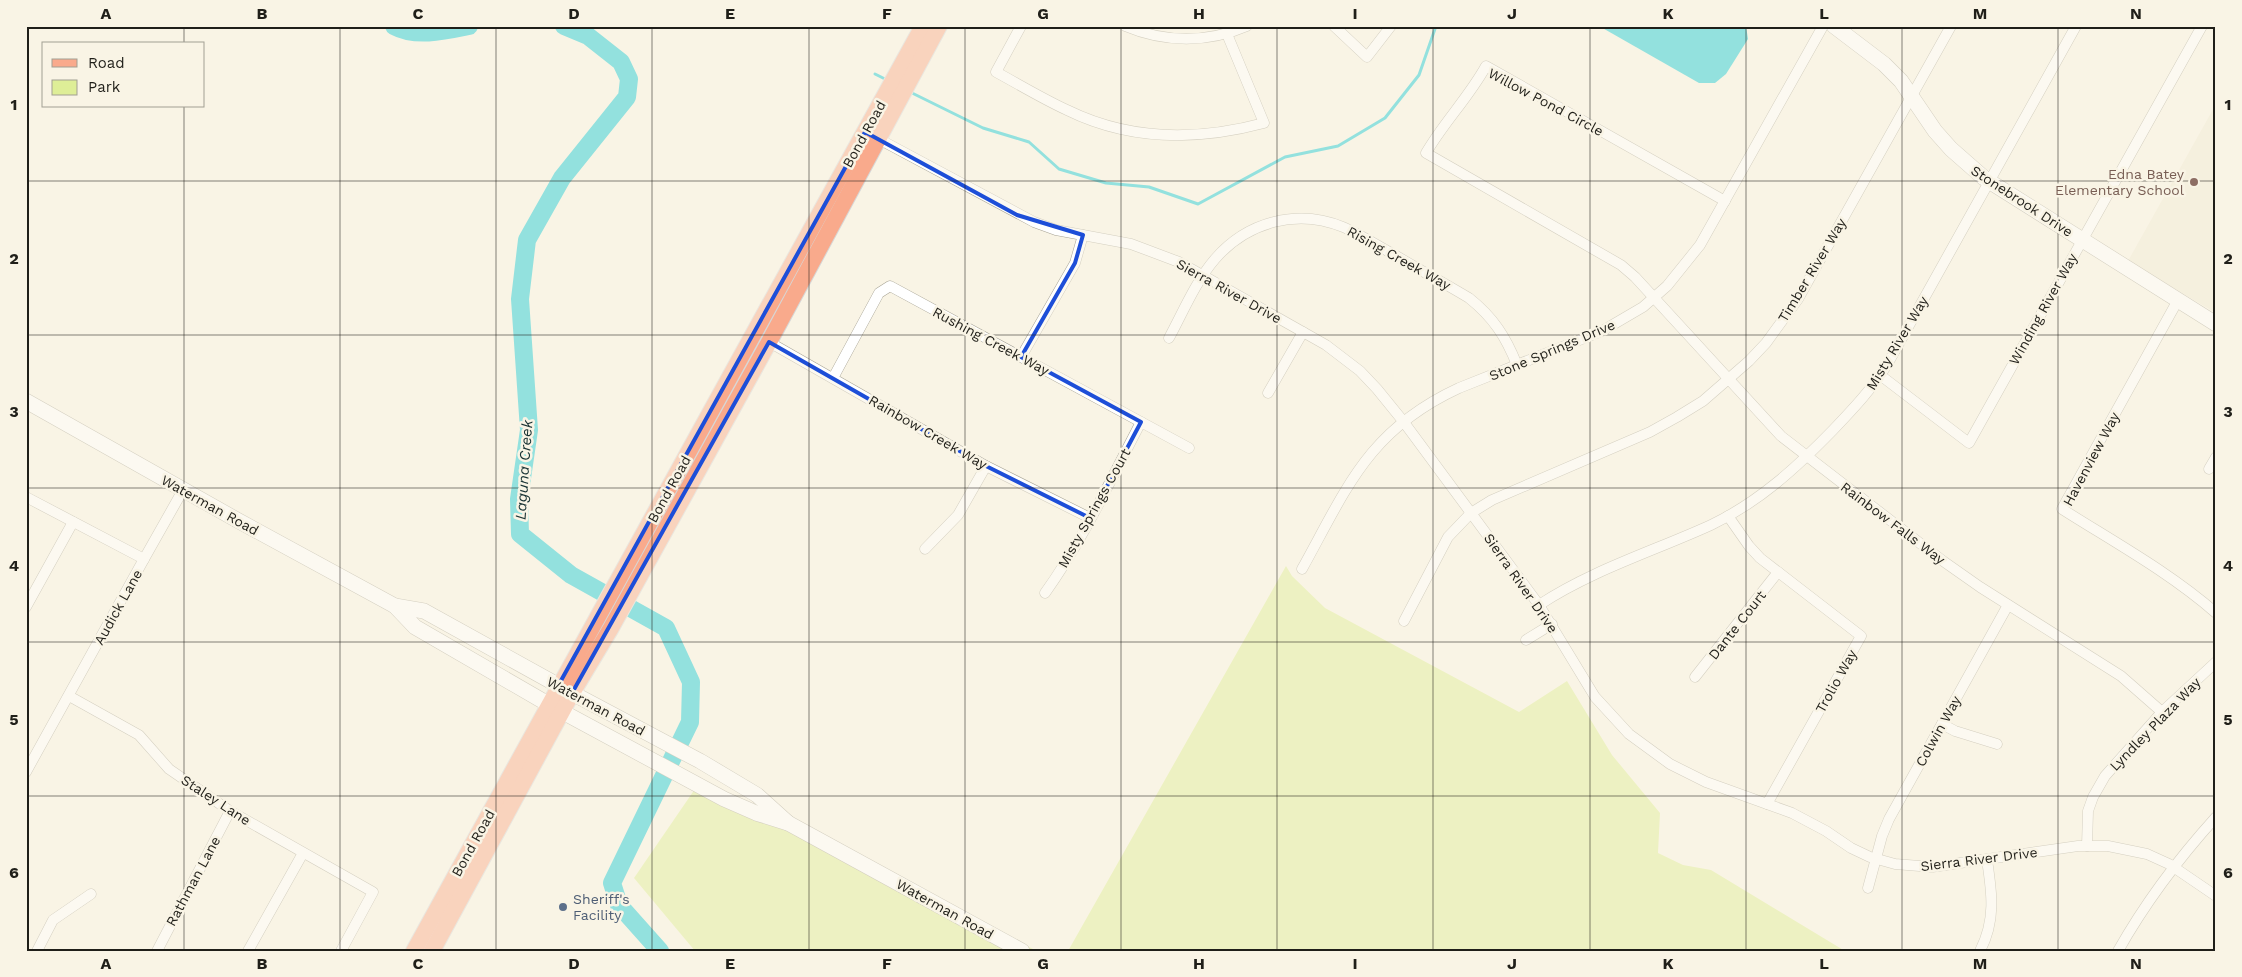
<svg xmlns="http://www.w3.org/2000/svg" width="2242" height="977" font-family="'Work Sans',sans-serif">
  <style>
    .built { fill: #f0ead4 }
    .green { fill: #deee97 }
    .water { fill: #18cad4 }
    .lines { fill: none; stroke-linecap: round; stroke-linejoin: round }
    .stream { stroke: #18cad4; stroke-width: 3 }
    .river { stroke: #18cad4; stroke-width: 18 }
    .street-casing { stroke: #a7a394; stroke-width: 11 }
    .secondary-casing { stroke: #a7a394; stroke-width: 16 }
    .primary-casing { stroke: #d7d7d6; stroke-width: 18 }
    .street { stroke: #fff; stroke-width: 10 }
    .secondary { stroke: #fff; stroke-width: 15 }
    .primary { stroke: #f9aa8c; stroke-width: 16 }
    .marked { fill: none; stroke: #1d4ed8; stroke-width: 4; stroke-linejoin: round }
    .grid { fill: none; stroke: #201f19; stroke-width: 1; stroke-opacity: 0.55 }
    .education-dot { fill: #8d6e63; stroke: #f9f4e5; stroke-width: 2 }
    .service-dot { fill: #5c6f8a; stroke: #f9f4e5; stroke-width: 2 }
    .labels { text-anchor: middle; dominant-baseline: central; stroke-width: 5; stroke-linejoin: round; paint-order: stroke }
    .street-label { font-size: 14px; fill: #201f19; stroke: #f9f4e5 }
    .education-label { font-size: 14px; fill: #785e54; stroke: #f9f4e5; text-anchor: end }
    .service-label { font-size: 14px; fill: #4e5e75; stroke: #f9f4e5; text-anchor: start }
    .water-label { font-size: 15px; font-style: italic; fill: #193334; stroke: #f9f4e5 }
    .neatline { fill: none; stroke: #201f19; stroke-width: 2 }
    .grid-label { font-size: 16px; text-anchor: middle; font-weight: bold; fill: #201f19 }
  </style>
  <rect width="100%" height="100%" fill="#f9f4e5"/>
  <path class="built" d="M2216 104V313L2128 261Z"/>
  <g class="green">
    <path d="M1286 566 1292 576 1325 608 1519 712 1567 681 1612 755 1660 813 1658 853 1683 865 1711 870 1845 951H1068Z"/>
    <path d="M697 786 819 841 1037 951H695L634 878Z"/>
  </g>
  <path class="water" d="M1599 26H1746L1748 39 1726 74 1715 83H1699Z"/>
  <g class="lines">
    <g class="stream">
      <path d="M875 74 887 80"/>
      <path d="M908 91 983 128 1029 142 1059 169 1106 183 1149 187 1198 204 1285 157 1338 146 1385 118 1419 75 1436 26"/>
    </g>
    <g class="river">
      <path d="M394 26C416 38 445 31 469 26"/>
      <path d="M564 26 588 36 621 62 629 79 627 97 562 178 527 240 520 299 529 430 519 499 520 534 571 575 666 628 691 682 690 722 612 883 619 905 660 951"/>
    </g>
    <defs>
      <g id="street">
        <path d="M1021 26 996 72C1020 85 1043 99 1067 110 1130 141 1197 141 1264 123L1227 34"/>
        <path d="M1125 26C1165 43 1208 43 1247 26"/>
        <path d="M1334 26 1367 57 1391 26"/>
        <path d="M875 137 1034 222 1056 230 1131 244 1179 262 1326 345 1360 371 1377 389 1403 421 1539 605 1595 697 1629 734 1670 764 1706 782 1792 813 1826 831 1851 848 1870 857 1895 864 1932 867 2078 846H2108L2147 854 2169 864 2216 896"/>
        <path d="M1725 201 1486 66C1469 97 1444 122 1426 153L1621 265 1635 277 1781 436 1943 561 1980 587 2121 676 2162 712"/>
        <path d="M2178 300 2062 509C2114 542 2169 572 2216 613"/>
        <path d="M1169 338C1183 312 1196 281 1215 259 1247 222 1297 208 1343 227 1360 234 1376 245 1393 254 1418 269 1444 283 1469 298 1493 317 1506 337 1517 365"/>
        <path d="M769 342 986 466 1090 518"/>
        <path d="M1021 357 1075 263 1083 235"/>
        <path d="M1880 375 1969 443 2202 26"/>
        <path d="M833 378 879 293 890 286 1189 448"/>
        <path d="M1268 393 1303 332"/>
        <path d="M2209 469 2216 457"/>
        <path d="M26 497 144 559 26 772"/>
        <path d="M1728 516 1749 546 1760 558 1861 636 1767 804"/>
        <path d="M925 549 958 515 986 466"/>
        <path d="M144 559 183 490"/>
        <path d="M1302 569C1347 488 1368 430 1459 388L1602 331 1643 307 1667 286 1700 245 1823 26"/>
        <path d="M1045 593C1083 540 1111 479 1141 422"/>
        <path d="M1539 605C1592 570 1654 551 1711 525 1759 502 1796 468 1833 430 1853 409 1873 388 1888 363L2076 26"/>
        <path d="M26 607 73 522"/>
        <path d="M1404 621 1448 537 1471 513 1492 500 1650 432 1677 417 1703 401 1749 361 1766 343 1798 299 1951 26"/>
        <path d="M1526 640 1552 624"/>
        <path d="M1695 677 1778 572"/>
        <path d="M69 696 139 735 169 769 230 811 373 892 341 951"/>
        <path d="M1942 724 1955 731 1997 744"/>
        <path d="M2087 846 2088 811 2093 797 2105 776 2162 712 2216 662"/>
        <path d="M1868 888 1882 836 1889 819 2008 605"/>
        <path d="M37 951 53 920 91 894"/>
        <path d="M157 951 230 811"/>
        <path d="M248 951 303 853"/>
        <path d="M1980 951C1996 920 1992 893 1987 860"/>
        <path d="M2118 951C2145 903 2179 858 2216 817"/>
      </g>
      <g id="secondary">
        <path d="M1834 26 1884 64 1901 81 1935 131 1951 149 1984 178 2216 324"/>
        <path d="M26 401 237 520 395 606 424 611 572 693 700 761 757 795 788 823"/>
        <path d="M395 606 415 627 548 704 724 799 756 813 788 823 1022 951"/>
      </g>
      <g id="primary">
        <path d="M414 951 923 26"/>
        <path d="M432 951 572 693 611 628 769 342 939 26"/>
      </g>
    </defs>
    <use href="#street" class="street-casing"/>
    <use href="#secondary" class="secondary-casing"/>
    <use href="#primary" class="primary-casing"/>
    <use href="#street" class="street"/>
    <use href="#secondary" class="secondary"/>
    <use href="#primary" class="primary"/>
  </g>
  <path d="M0 0H2242V977H0ZM865 132 1017 215 1083 235 1075 263 1021 357 1141 422 1090 518 986 466 769 342 572 693 558 686Z" fill="#f9f4e5" fill-opacity=".55" fill-rule="evenodd"/>
  <path class="marked" d="M865 132 1017 215 1083 235 1075 263 1021 357 1141 422 1090 518 986 466 769 342 572 693 558 686Z"/>
  <path class="grid" d="M184 26V44M340 26V951M496 26V951M652 26V951M809 26V951M965 26V951M1121 26V951M1277 26V951M1433 26V951M1590 26V951M1746 26V951M1902 26V951M2058 26V951M184 106V951M26 181H2216M26 335H2216M26 488H2216M26 642H2216M26 796H2216"/>
  <circle class="education-dot" cx="2194" cy="182" r="5"/>
  <circle class="service-dot" cx="563" cy="907" r="5"/>
  <g class="labels">
    <g class="street-label">
      <text transform="translate(1546 102) rotate(28)">Willow Pond Circle</text>
      <text transform="translate(864 134) rotate(-61)">Bond Road</text>
      <text transform="translate(2022 201) rotate(33)">Stonebrook Drive</text>
      <text transform="translate(1399 258) rotate(29)">Rising Creek Way</text>
      <text transform="translate(1812 270) rotate(-59)">Timber River Way</text>
      <text transform="translate(1229 291) rotate(29)">Sierra River Drive</text>
      <text transform="translate(2043 309) rotate(-61)">Winding River Way</text>
      <text transform="translate(991 341) rotate(28)">Rushing Creek Way</text>
      <text transform="translate(1897 343) rotate(-59)">Misty River Way</text>
      <text transform="translate(1552 350) rotate(-23)">Stone Springs Drive</text>
      <text transform="translate(928 432) rotate(30)">Rainbow Creek Way</text>
      <text transform="translate(2091 459) rotate(-62)">Havenview Way</text>
      <text transform="translate(669 489) rotate(-61)">Bond Road</text>
      <text transform="translate(210 505) rotate(29)">Waterman Road</text>
      <text transform="translate(1094 508) rotate(-61)">Misty Springs Court</text>
      <text transform="translate(1893 523) rotate(37)">Rainbow Falls Way</text>
      <text transform="translate(1521 583) rotate(55)">Sierra River Drive</text>
      <text transform="translate(118 607) rotate(-61)">Audick Lane</text>
      <text transform="translate(1737 625) rotate(-52)">Dante Court</text>
      <text transform="translate(1836 681) rotate(-61)">Trolio Way</text>
      <text transform="translate(596 706) rotate(28)">Waterman Road</text>
      <text transform="translate(2155 724) rotate(-46)">Lyndley Plaza Way</text>
      <text transform="translate(1938 731) rotate(-61)">Colwin Way</text>
      <text transform="translate(216 800) rotate(33)">Staley Lane</text>
      <text transform="translate(473 843) rotate(-61)">Bond Road</text>
      <text transform="translate(1979 859) rotate(-7)">Sierra River Drive</text>
      <text transform="translate(193 881) rotate(-62)">Rathman Lane</text>
      <text transform="translate(945 909) rotate(29)">Waterman Road</text>
    </g>
    <g class="education-label">
      <text x="2184" y="174">Edna Batey<tspan x="2184" dy="16">Elementary School</tspan></text>
    </g>
    <g class="service-label">
      <text x="573" y="899">Sheriff's<tspan x="573" dy="16">Facility</tspan></text>
    </g>
    <g class="water-label">
      <text transform="translate(524 470) rotate(-86)">Laguna Creek</text>
    </g>
  </g>
  <rect width="2242" height="977" fill="none" stroke="#f9f4e5" stroke-width="55"/>
  <rect x="42" y="42" width="162" height="65" fill="#f9f4e5" stroke="#a29f93"/>
  <rect x="52" y="59" width="25" height="8" fill="#f9aa8c" stroke="#a29f93"/>
  <text x="88" y="68" font-size="15" fill="#201f19">Road</text>
  <rect x="52" y="80" width="25" height="15" fill="#deee97" stroke="#a29f93"/>
  <text x="88" y="92" font-size="15" fill="#201f19">Park</text>
  <rect x="28" y="28" width="2186" height="922" class="neatline"/>
  <g class="grid-label">
    <text x="106" y="19">A</text>
    <text x="262" y="19">B</text>
    <text x="418" y="19">C</text>
    <text x="574" y="19">D</text>
    <text x="730" y="19">E</text>
    <text x="887" y="19">F</text>
    <text x="1043" y="19">G</text>
    <text x="1199" y="19">H</text>
    <text x="1355" y="19">I</text>
    <text x="1512" y="19">J</text>
    <text x="1668" y="19">K</text>
    <text x="1824" y="19">L</text>
    <text x="1980" y="19">M</text>
    <text x="2136" y="19">N</text>
    <text x="14" y="110">1</text>
    <text x="2228" y="110">1</text>
    <text x="14" y="264">2</text>
    <text x="2228" y="264">2</text>
    <text x="14" y="417">3</text>
    <text x="2228" y="417">3</text>
    <text x="14" y="571">4</text>
    <text x="2228" y="571">4</text>
    <text x="14" y="725">5</text>
    <text x="2228" y="725">5</text>
    <text x="14" y="878">6</text>
    <text x="2228" y="878">6</text>
    <text x="106" y="969">A</text>
    <text x="262" y="969">B</text>
    <text x="418" y="969">C</text>
    <text x="574" y="969">D</text>
    <text x="730" y="969">E</text>
    <text x="887" y="969">F</text>
    <text x="1043" y="969">G</text>
    <text x="1199" y="969">H</text>
    <text x="1355" y="969">I</text>
    <text x="1512" y="969">J</text>
    <text x="1668" y="969">K</text>
    <text x="1824" y="969">L</text>
    <text x="1980" y="969">M</text>
    <text x="2136" y="969">N</text>
  </g>
</svg>
